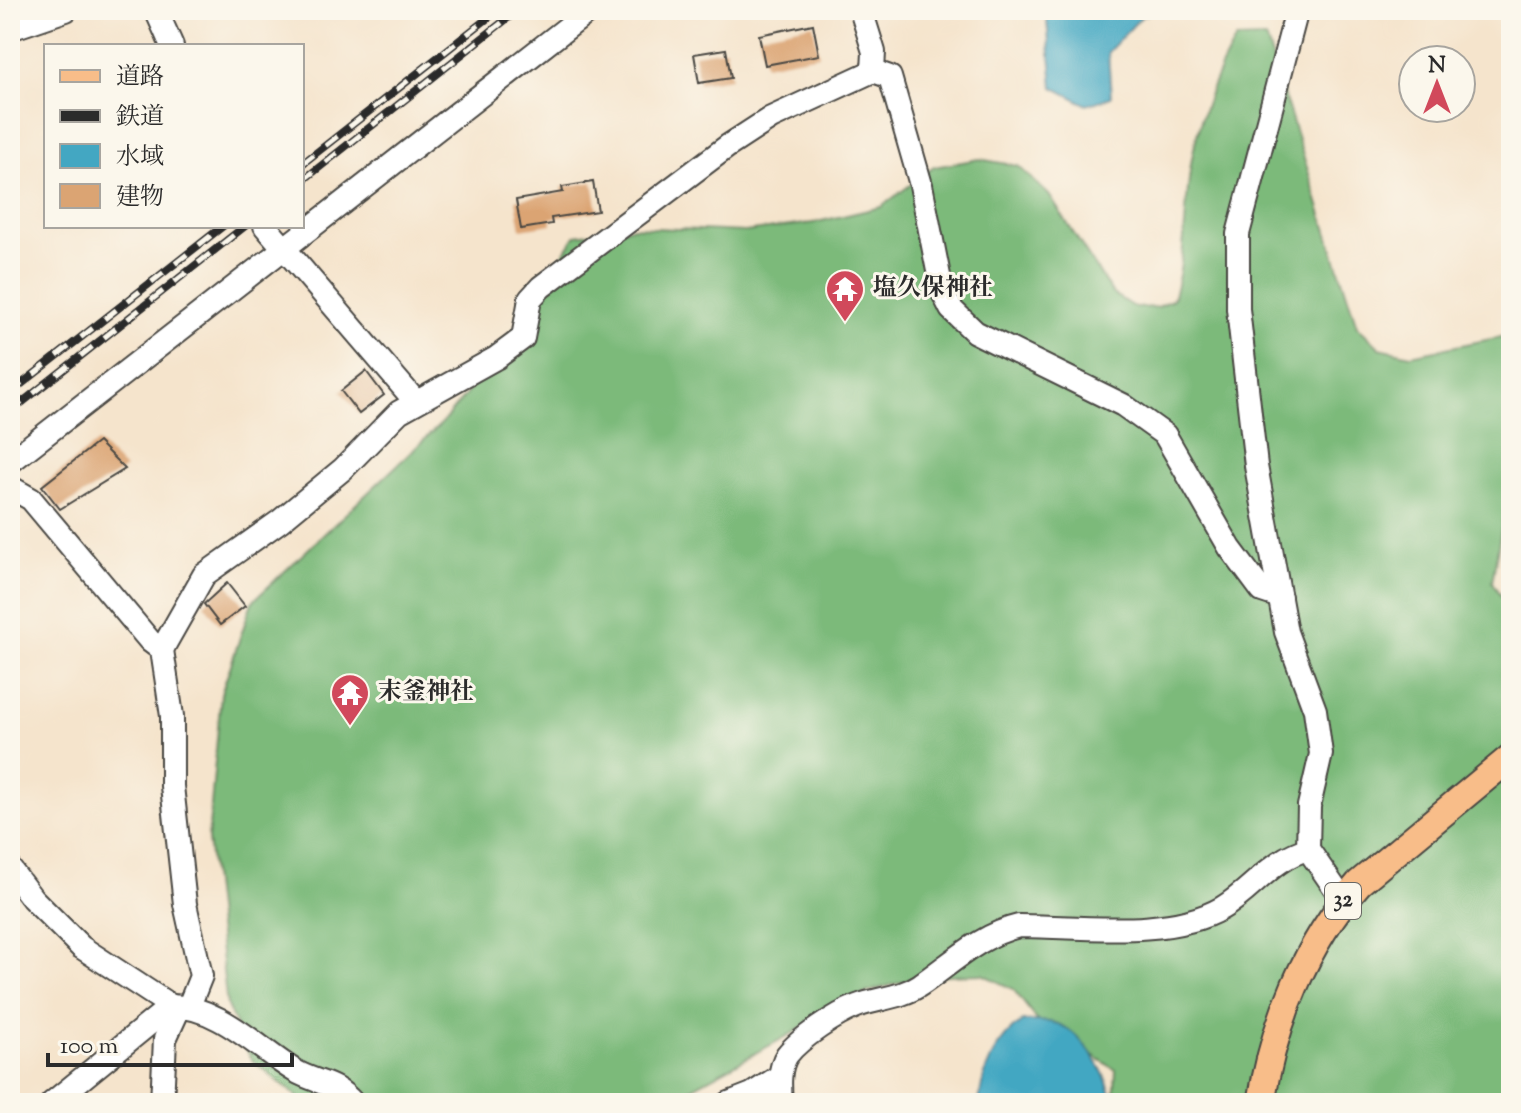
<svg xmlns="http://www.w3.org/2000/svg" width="1521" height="1113" font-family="'Sorts Mill Goudy','Noto Serif JP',serif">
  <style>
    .forest { fill: #7cba7a; stroke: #547252; stroke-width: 2 }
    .water { fill: #43a7c2; stroke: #376976; stroke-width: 2 }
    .building { fill: #dba473 }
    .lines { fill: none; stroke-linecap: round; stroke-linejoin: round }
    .minor-casing { stroke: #494743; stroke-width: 26 }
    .major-casing { stroke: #494743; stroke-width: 30 }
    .minor { stroke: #fff; stroke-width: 22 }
    .major { stroke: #f8bd89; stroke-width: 26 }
    .rail-casing { stroke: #2b2b2b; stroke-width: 8 }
    .rail { stroke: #fbf7ec; stroke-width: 5; stroke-dasharray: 15; stroke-linecap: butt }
    .labels { text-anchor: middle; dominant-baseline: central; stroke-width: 6; stroke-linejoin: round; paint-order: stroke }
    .shield { fill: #fbf7ec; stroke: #696865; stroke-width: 2 }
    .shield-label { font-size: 22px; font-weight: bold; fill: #2b2b2b }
    .poi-label { font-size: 24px; font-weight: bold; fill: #2b2b2b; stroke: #fbf7ec; text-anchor: start }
  </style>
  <rect width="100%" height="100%" fill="#fbf7ec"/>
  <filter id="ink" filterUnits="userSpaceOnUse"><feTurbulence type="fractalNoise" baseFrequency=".0125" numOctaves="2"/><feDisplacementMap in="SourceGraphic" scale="16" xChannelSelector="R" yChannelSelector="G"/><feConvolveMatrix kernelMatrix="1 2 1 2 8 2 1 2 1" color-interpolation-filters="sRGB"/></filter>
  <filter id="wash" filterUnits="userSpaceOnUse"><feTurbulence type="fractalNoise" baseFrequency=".006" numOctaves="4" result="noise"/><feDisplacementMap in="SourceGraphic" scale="32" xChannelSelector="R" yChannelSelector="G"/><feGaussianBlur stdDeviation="1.8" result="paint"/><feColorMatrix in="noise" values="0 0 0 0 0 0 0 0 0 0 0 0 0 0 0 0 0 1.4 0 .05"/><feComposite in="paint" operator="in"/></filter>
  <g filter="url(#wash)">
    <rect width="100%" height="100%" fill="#f5e4cc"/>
    <path class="forest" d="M1266 38 1357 326 1380 348 1411 355 1511 335V471L1492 582 1511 613V1103H1114L1116 1070 1036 1019 1013 989 982 974 921 976 868 992 664 1103H305L251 1059 227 1006 208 839 221 694 252 602 443 422 488 368 576 235 632 227 745 232 813 223 881 207 934 167 979 159 1018 166 1049 195 1112 293 1135 308 1158 307 1173 299C1188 252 1183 202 1193 153 1201 112 1215 75 1236 39Z"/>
    <g class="water">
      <path d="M1046 10H1159L1142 16 1108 52 1111 97 1087 105 1053 87Z"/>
      <path d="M1023 1021C1033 1022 1045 1020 1055 1023 1081 1030 1112 1078 1112 1103H979C982 1071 996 1038 1023 1021Z"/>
    </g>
    <g id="blocks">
      <g class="building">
        <path d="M813 24 819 55 765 65 759 35Z"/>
        <path d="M726 49 731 78 699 83 694 54Z"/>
        <path d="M593 182 598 211 551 218 552 224 521 229 516 200 563 192 562 187Z"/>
        <path d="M366 371 384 395 359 414 341 391Z"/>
        <path d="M98 442 125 469 60 509 42 486Z"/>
        <path d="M227 583 245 606 220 625 204 604Z"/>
      </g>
    </g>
  </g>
  <g filter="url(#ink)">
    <use href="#blocks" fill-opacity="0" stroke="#494743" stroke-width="2"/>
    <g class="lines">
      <defs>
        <g id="minor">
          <path d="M156 10 172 46"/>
          <path d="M861 10 874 52 873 71"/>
          <path d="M1297 10 1238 234V309L1256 466 1286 632 1315 710 1321 754 1309 806 1308 849 1343 900"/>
          <path d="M10 29 66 10"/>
          <path d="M265 226 416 402"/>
          <path d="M10 462 590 10"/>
          <path d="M10 487 31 499 150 641 162 650"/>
          <path d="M10 869 32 898 81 947 171 1006 176 1015 165 1039 162 1103"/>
          <path d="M189 1006 201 976 185 904 172 786V716L162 650 166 642 204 575 280 521 343 469 399 412 496 358 523 338 530 299 541 287 728 146 771 118 873 71 890 77 921 185 942 291 951 309 975 332 1123 405 1165 435 1230 548 1262 591 1280 597"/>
          <path d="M52 1103 171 1006C219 1006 256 1047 295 1071 318 1084 334 1081 353 1103"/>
          <path d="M729 1103 752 1094 780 1076"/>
          <path d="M781 1103C780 1088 778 1069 787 1055 800 1038 837 1014 857 1006 878 998 901 998 920 985 952 963 980 935 1019 926 1078 926 1169 939 1222 908 1253 890 1272 858 1308 849"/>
        </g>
        <path id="major" d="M1261 1103C1274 1023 1305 944 1359 883L1511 757"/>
      </defs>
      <use href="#minor" class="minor-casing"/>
      <use href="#major" class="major-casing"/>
      <use href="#minor" class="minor"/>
      <use href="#major" class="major"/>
      <defs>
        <g id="rail">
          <path d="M302 164 498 10"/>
          <path d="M302 181 518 10"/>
          <path d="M10 393 223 226"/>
          <path d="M10 412 245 226"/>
        </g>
      </defs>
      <use href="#rail" class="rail-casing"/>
      <use href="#rail" class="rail"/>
    </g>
  </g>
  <defs>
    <symbol id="temple-pin" viewBox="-11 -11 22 30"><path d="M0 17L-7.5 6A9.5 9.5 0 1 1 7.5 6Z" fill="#d1495b" stroke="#fbf7ec"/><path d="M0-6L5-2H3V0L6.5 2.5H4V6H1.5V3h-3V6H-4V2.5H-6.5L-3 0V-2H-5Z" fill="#fff"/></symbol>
  </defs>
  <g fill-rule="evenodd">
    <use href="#temple-pin" x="823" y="267" width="44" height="60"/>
    <use href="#temple-pin" x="328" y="671" width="44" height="60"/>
  </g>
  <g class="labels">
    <rect class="shield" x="1325" y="883" width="36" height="36" rx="6"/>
    <g class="shield-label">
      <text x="1343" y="901">32</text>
    </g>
    <g class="poi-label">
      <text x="873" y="289">塩久保神社</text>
      <text x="378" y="693">末釜神社</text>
    </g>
  </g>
  <rect width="1521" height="1113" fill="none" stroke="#fbf7ec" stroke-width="40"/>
  <rect x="44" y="44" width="260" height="184" fill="#fbf7ec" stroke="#a8a59f" stroke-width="2"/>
  <rect x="60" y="70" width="40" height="12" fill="#f8bd89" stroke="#a8a59f" stroke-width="2"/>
  <text x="116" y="84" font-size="24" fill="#2b2b2b">道路</text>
  <rect x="60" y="110" width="40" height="12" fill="#2b2b2b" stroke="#a8a59f" stroke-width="2"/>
  <text x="116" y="124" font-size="24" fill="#2b2b2b">鉄道</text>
  <rect x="60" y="144" width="40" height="24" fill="#43a7c2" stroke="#a8a59f" stroke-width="2"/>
  <text x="116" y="164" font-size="24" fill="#2b2b2b">水域</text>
  <rect x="60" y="184" width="40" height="24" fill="#dba473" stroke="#a8a59f" stroke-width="2"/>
  <text x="116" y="204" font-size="24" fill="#2b2b2b">建物</text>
  <g transform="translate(1437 84)"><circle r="38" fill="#fbf7ec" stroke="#a8a59f" stroke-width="2"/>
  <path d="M0-6L14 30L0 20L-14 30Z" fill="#d1495b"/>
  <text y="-12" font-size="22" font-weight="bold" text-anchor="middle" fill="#2b2b2b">N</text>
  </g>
  <path d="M48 1053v12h244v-12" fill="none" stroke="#2b2b2b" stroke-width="4"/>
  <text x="60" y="1053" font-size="24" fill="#2b2b2b" stroke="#fbf7ec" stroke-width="6" paint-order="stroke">100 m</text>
</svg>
